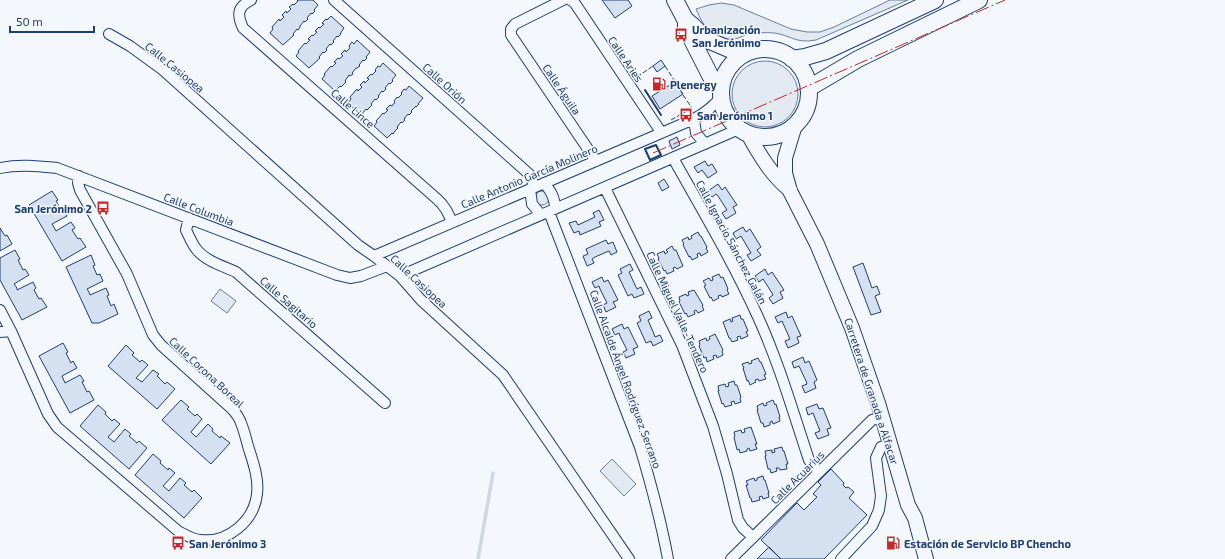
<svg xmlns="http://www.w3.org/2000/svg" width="1225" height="559" font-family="'Exo 2',sans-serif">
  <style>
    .green { fill: #e3e9f0; stroke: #687fa3 }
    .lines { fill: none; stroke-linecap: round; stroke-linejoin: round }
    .stream { stroke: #cfd7e4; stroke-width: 3.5 }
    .building { fill: #d5e0f0; stroke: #1d3f73 }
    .street-casing { stroke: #1d3f73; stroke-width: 12 }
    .secondary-casing { stroke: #1d3f73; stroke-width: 16 }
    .primary-casing { stroke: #1d3f73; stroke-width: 18 }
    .street { stroke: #f4f7fb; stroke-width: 10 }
    .secondary { stroke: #f4f7fb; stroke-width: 14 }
    .primary { stroke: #f4f7fb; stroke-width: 16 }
    .fence { stroke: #1d3f73; stroke-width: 1; stroke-dasharray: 5 2; stroke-linecap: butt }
    .wall { stroke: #1d3f73; stroke-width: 2 }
    .power { stroke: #c62828; stroke-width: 1; stroke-dasharray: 14 3 2 3; stroke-linecap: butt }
    .labels { text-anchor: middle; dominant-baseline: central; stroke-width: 3; stroke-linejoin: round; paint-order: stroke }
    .poi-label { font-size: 11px; font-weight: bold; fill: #1d3f73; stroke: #f4f7fb; text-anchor: start }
    .street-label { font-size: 11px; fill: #1d3f73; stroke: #f4f7fb }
  </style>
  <rect width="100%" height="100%" fill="#f4f7fb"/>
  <path class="green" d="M890 0H908L816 40C795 44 791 35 774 33 766 32 757 33 749 34 744 35 740 38 735 39 723 41 709 32 703 23 700 19 698 13 696 9L709 5 721 3 734 5 791 29 807 32H820L834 27Z
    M732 94a33 33 0 1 1 66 0a33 33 0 1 1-66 0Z
    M535 198a7 7 0 1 1 14 0a7 7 0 1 1-14 0Z
    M220 289 236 301 227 313 211 301Z
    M612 459 636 484 624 496 600 471Z"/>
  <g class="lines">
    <path class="stream" d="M478 559 493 473"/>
  </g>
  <path class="building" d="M297 0H313L318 5 314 10 315 11 312 14 311 13 307 18 308 19 305 22 304 21 300 26V27L298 30 297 29 293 34 294 35 283 45 270 33 273 29 272 27 279 19 280 21 284 17 282 15 286 11 287 13 291 9 289 7 293 4 294 5 298 1Z
    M602 0H628L632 6 615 18Z
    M331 16 344 28 340 34H341L338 37 337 36 333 41 334 42 331 45 330 44 326 49 327 50 324 53 323 52 319 57 320 58 309 68 296 56 299 52 298 51 305 43 306 44 310 40 308 39 312 35 313 36 317 32 315 31 319 27 320 28 324 24 322 23 326 19 327 20Z
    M357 40 370 52 366 57 367 58 364 61 363 60 359 65 360 66 357 68H356L352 73 353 74 350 76 349 75 345 81 346 82 341 87 340 86 335 91 322 79 325 75 324 74 331 66 332 67 336 63 334 62 338 58 339 59 343 56 341 54 345 50 346 52 350 48 349 46 352 42 354 44Z
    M661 60 665 66 657 72 653 66Z
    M383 63 396 75 392 80 393 81 390 84 389 83 385 88 386 89 383 92 382 91 378 96 379 97 376 100 375 99 371 104 372 105 367 110 366 109 361 115 348 103 351 99 350 97 357 89 358 91 362 87 360 85 364 81 365 83 369 79 367 78 371 74 372 75 376 71 375 70 378 66 380 67Z
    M675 82 683 94 660 109 652 96Z
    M409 86 423 98 418 104H419L416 107V106L411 111 412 112 409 115 408 114 404 119 405 120 402 123 401 122 397 127 398 128 395 131 393 134 392 133 387 138 374 126 377 122 376 121 383 113 384 114 388 110 386 109 390 105 392 106 395 102 394 101 397 97 398 98 402 94 401 93 404 89 406 90Z
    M677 137 680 145 672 149 669 141Z
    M705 161 708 166 712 164 717 172 708 178 702 170 698 173 694 167Z
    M664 179 669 187 662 191 658 183Z
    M718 184 722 190 725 187 737 205 733 207 736 213 726 219 722 213 727 210 718 196 716 194 712 197 708 191Z
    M52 191 58 200 56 201 61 210 63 209 67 216 52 224 56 231 71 222 75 228 72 230 78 239 80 238 86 247 62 261 29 205Z
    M599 210 604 220 599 222 601 226 580 235 579 231 574 233 569 223 576 221 578 225 595 217 593 213Z
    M743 227 746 232 750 229 761 247 757 250 761 255 751 261 747 255 751 253 741 236 736 239 733 233Z
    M0 228 5 236 7 235 12 244 0 251Z
    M698 232 700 236H701L707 247 706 248 708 252 701 256 700 253 697 254 698 257 692 260 690 256 689 257 683 245 684 244 682 240 688 237 689 240 692 238 691 236Z
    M606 240 608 244 613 242 617 252 611 255 609 251 595 257 592 259 594 263 587 266 583 256 588 254 586 249Z
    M672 246 674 250H676L683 266 677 269 675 267 673 268 674 271 667 274 665 270 664 271 658 259 659 258 657 254 664 251 665 254 668 252 666 250Z
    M15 250 20 259 18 260 23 270 25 269 29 275 14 284 17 288V290L33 282 36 288 34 290 39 299 41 298 47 307 22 320 0 280V258Z
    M91 255 95 265 93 266 97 275 100 274 103 281 87 289 90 294V295L106 288 109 295 107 296 111 306 114 304 118 314 99 323H92L66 267Z
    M863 263 872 288 877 286 880 294 875 296 881 312 871 315 853 267Z
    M630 264 633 270 629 272 636 287 637 289 641 287 644 294 634 298 632 294 628 296 618 275 622 273 620 269Z
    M765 269 768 275 772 272 784 290 780 292 783 298 773 304 769 298 773 295 772 293 763 279 759 282 755 276Z
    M719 274 721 278 723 277 728 289 727 290 729 294 722 297 721 295 718 296 719 298 713 301 711 297 710 298 704 286 706 285 703 281 709 278 711 281 713 280 712 277Z
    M602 277 604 282 608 280 618 300 613 302 616 307 606 312 603 305 607 303 600 289 599 286 595 288 592 282Z
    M694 290 703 305 702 306 704 310 698 313 696 310 694 311 695 314 688 317 686 313 685 314 679 302 680 301 679 297 686 294 687 296 689 295 688 292Z
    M649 311 652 318 648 320 654 334 655 337 660 335 663 341 653 346 651 341 646 343 637 323 641 321 639 316Z
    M786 312 788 318 792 316 801 336 797 337 799 343 788 348 785 341 790 339 782 321 778 323 775 317Z
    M740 315 741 319H743L748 331 746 332 748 336 741 339 740 336 737 337 738 340 732 342 730 338H729L723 322 730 319 731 322 733 321 732 318Z
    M622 324 624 329 628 327 638 347 633 349 635 354 626 358 623 352 627 350 620 336 619 333 615 335 612 329Z
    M715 334 723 350 722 351 723 355 717 358 716 355 713 356 714 359 707 362 706 357 704 358 699 346 700 345 699 341 706 338 707 341 710 339 709 337Z
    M63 343 68 352 66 353 71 363 73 361 77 368 62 376 65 383 80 375 84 381 82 382 87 392 89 391 94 400 70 413 39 356Z
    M126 345 134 353 132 355 140 362 142 360 148 365 136 378 142 382 153 370 159 374 157 376 165 384 167 382 175 389 157 409 108 366Z
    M803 357 805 363 809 361 817 380 814 382 816 388 805 393 802 386 807 384 806 381 799 366 794 368 792 362Z
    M758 358 760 362H761L766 374 764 375 766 379 759 381 758 379 755 380 756 382 750 385 748 380 747 381 743 368H744L742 364 748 362 749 364 752 363 751 361Z
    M734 381 735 385H737L741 397 740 398 741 402 735 404 734 401 731 402 732 405 725 407 723 403 722 404 718 391H719L718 386 725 384 726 387 729 386 728 383Z
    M181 400 189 407 187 409 195 416 197 414 202 419 191 432 196 437 208 424 213 429 212 431 220 438 221 436 230 443 211 464 162 420Z
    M773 400 775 405 776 404 780 417H779L780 421 773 424 772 421 770 422V425L764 427 763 423H761L757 410H758L757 406 763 403 764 406 767 405 766 403Z
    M817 404 819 409 823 408 831 428 827 429 829 435 818 439 815 433 820 431 813 413 808 415 806 408Z
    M98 405 106 412 105 414 112 421 114 419 120 424 108 437 114 442 125 429 131 434 129 436 137 443 139 441 147 448 129 469 80 426Z
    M751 427 757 444H755L757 449 750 451 749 448 747 449V451L740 453 739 449 737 450 734 437 735 436 734 432 741 430 742 433 745 432 744 429Z
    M782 447 783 451H784L788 464H786L787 469 780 470 779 468H776L777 471 771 473 770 469H768L765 456H766L765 451 772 450V453L775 452 774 449Z
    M153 454 161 461 160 463 168 470 169 468 175 473 163 486 169 491 180 478 186 483 184 485 192 492 194 490 202 498 184 518 135 475Z
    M831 469 844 483 843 485 846 488 848 487 854 492 849 498 867 515 824 559H781L761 540 797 503 804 510 817 497 813 494 821 485 818 482Z
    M763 476 764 480H765L769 493H768L769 497 763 499 762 496 759 497 760 500 752 502 751 498H750L746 485H748L746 481 754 478 755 481 757 480V478Z
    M769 547 781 559H757Z"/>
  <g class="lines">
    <g class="street-casing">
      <path id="street" d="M251 0C237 7 237 15 243 28L437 199C445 206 448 213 452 222
        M334 0 529 174 535 187
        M563 0 515 24 511 29V35L596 161
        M570 0 574 2 661 132
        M109 34 130 46 163 70 358 245 374 256 400 276 421 300 503 375 629 559
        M694 119 696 133 705 144
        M673 158C703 211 733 262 758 317 779 363 793 412 809 460L819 472
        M0 168C19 164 37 166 57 168L337 275 350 278 361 276 387 266
        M544 183C551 191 555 198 555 209
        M605 188 682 345 713 426 727 474 738 520 743 528 753 537
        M530 189 532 204 541 215
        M549 212 640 447C651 484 661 521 668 559
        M189 218 186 230C189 236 192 244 197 250 206 261 223 266 236 272L385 403
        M374 256 694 119C705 113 713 107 721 97
        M400 276 739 129
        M0 310 11 331 48 414 57 427 178 531C186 535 193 540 201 540 228 543 254 521 257 494 259 478 253 462 248 446 246 439 244 430 241 423 239 417 235 412 231 408L161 345 153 335 127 274 80 190 78 183 79 176
        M0 332 11 331
        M731 559 872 420 882 417
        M841 559 872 526 879 510 881 496 876 458 881 447 890 444"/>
    </g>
    <g class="secondary-casing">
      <path id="secondary" d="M795 125 785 158V173L790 191 817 244 852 328 878 403 908 505 915 518 926 559
        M748 134C759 154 772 176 790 190"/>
    </g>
    <g class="primary-casing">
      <path id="primary" d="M675 0 686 21V28L712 79 721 88
        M687 21 693 26 705 39 743 55
        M721 93a44 44 0 1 1 88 0a44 44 0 1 1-88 0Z
        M792 59 805 57 826 51 935 0
        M809 88 858 59 979 0"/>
    </g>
    <use href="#street" class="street"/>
    <use href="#secondary" class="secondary"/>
    <use href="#primary" class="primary"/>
    <path class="fence" d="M665 66 676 83
      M637 77 653 66
      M671 120 692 108 681 92"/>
    <path class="wall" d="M645 90 661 115
      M656 145 661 155 650 160 645 149Z"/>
    <path class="power" d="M653 153 1005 0"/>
  </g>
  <defs>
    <g id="bus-bare" transform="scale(1.08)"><path d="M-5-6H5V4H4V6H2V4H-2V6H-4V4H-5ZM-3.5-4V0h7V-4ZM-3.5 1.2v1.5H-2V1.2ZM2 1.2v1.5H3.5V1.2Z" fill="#c62828" stroke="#f4f7fb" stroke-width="2.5" paint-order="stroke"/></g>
    <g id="fuel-bare" transform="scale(1.08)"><path d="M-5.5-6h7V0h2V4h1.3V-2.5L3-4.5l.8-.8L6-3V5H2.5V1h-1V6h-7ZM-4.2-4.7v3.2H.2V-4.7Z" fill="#c62828" stroke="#f4f7fb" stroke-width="2.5" paint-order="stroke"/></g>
  </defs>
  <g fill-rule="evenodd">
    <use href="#bus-bare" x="681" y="35"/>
    <use href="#fuel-bare" x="659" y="84"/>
    <use href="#bus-bare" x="686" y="115"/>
    <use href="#bus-bare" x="103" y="208"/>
    <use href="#bus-bare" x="178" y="543"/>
    <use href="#fuel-bare" x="893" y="543"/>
  </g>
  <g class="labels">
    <g class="poi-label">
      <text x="692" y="29">Urbanización<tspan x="692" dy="13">San Jerónimo</tspan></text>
      <text x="670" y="84">Plenergy</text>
      <text x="697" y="115">San Jerónimo 1</text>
      <text x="92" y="208" text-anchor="end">San Jerónimo 2</text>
      <text x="189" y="543">San Jerónimo 3</text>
      <text x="904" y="543">Estación de Servicio BP Chencho</text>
    </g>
    <g class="street-label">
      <text transform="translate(626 59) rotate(56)">Calle Aries</text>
      <text transform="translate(175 67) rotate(39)">Calle Casiopea</text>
      <text transform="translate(445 83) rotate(42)">Calle Orión</text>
      <text transform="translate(562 89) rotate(56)">Calle Águila</text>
      <text transform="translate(353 108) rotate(41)">Calle Lince</text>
      <text transform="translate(529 176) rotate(-23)">Calle Antonio García Molinero</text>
      <text transform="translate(199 209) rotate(21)">Calle Columbia</text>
      <text transform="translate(732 242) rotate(62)">Calle Ignacio Sánchez Galán</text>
      <text transform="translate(419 281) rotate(43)">Calle Casiopea</text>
      <text transform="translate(289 302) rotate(41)">Calle Sagitario</text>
      <text transform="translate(678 312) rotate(65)">Calle Miguel Valle-Tendero</text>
      <text transform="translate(207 372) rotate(43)">Calle Corona Boreal</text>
      <text transform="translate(626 379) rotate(70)">Calle Alcalde Ángel Rodríguez Serrano</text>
      <text transform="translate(872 391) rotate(72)">Carretera de Granada a Alfacar</text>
      <text transform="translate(797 477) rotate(-45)">Calle Acuarius</text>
    </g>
  </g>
  <path d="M10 26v6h84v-6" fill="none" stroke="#1d3f73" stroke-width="2"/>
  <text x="16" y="26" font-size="12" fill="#1d3f73" stroke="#f4f7fb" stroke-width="3" paint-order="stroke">50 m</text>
</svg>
